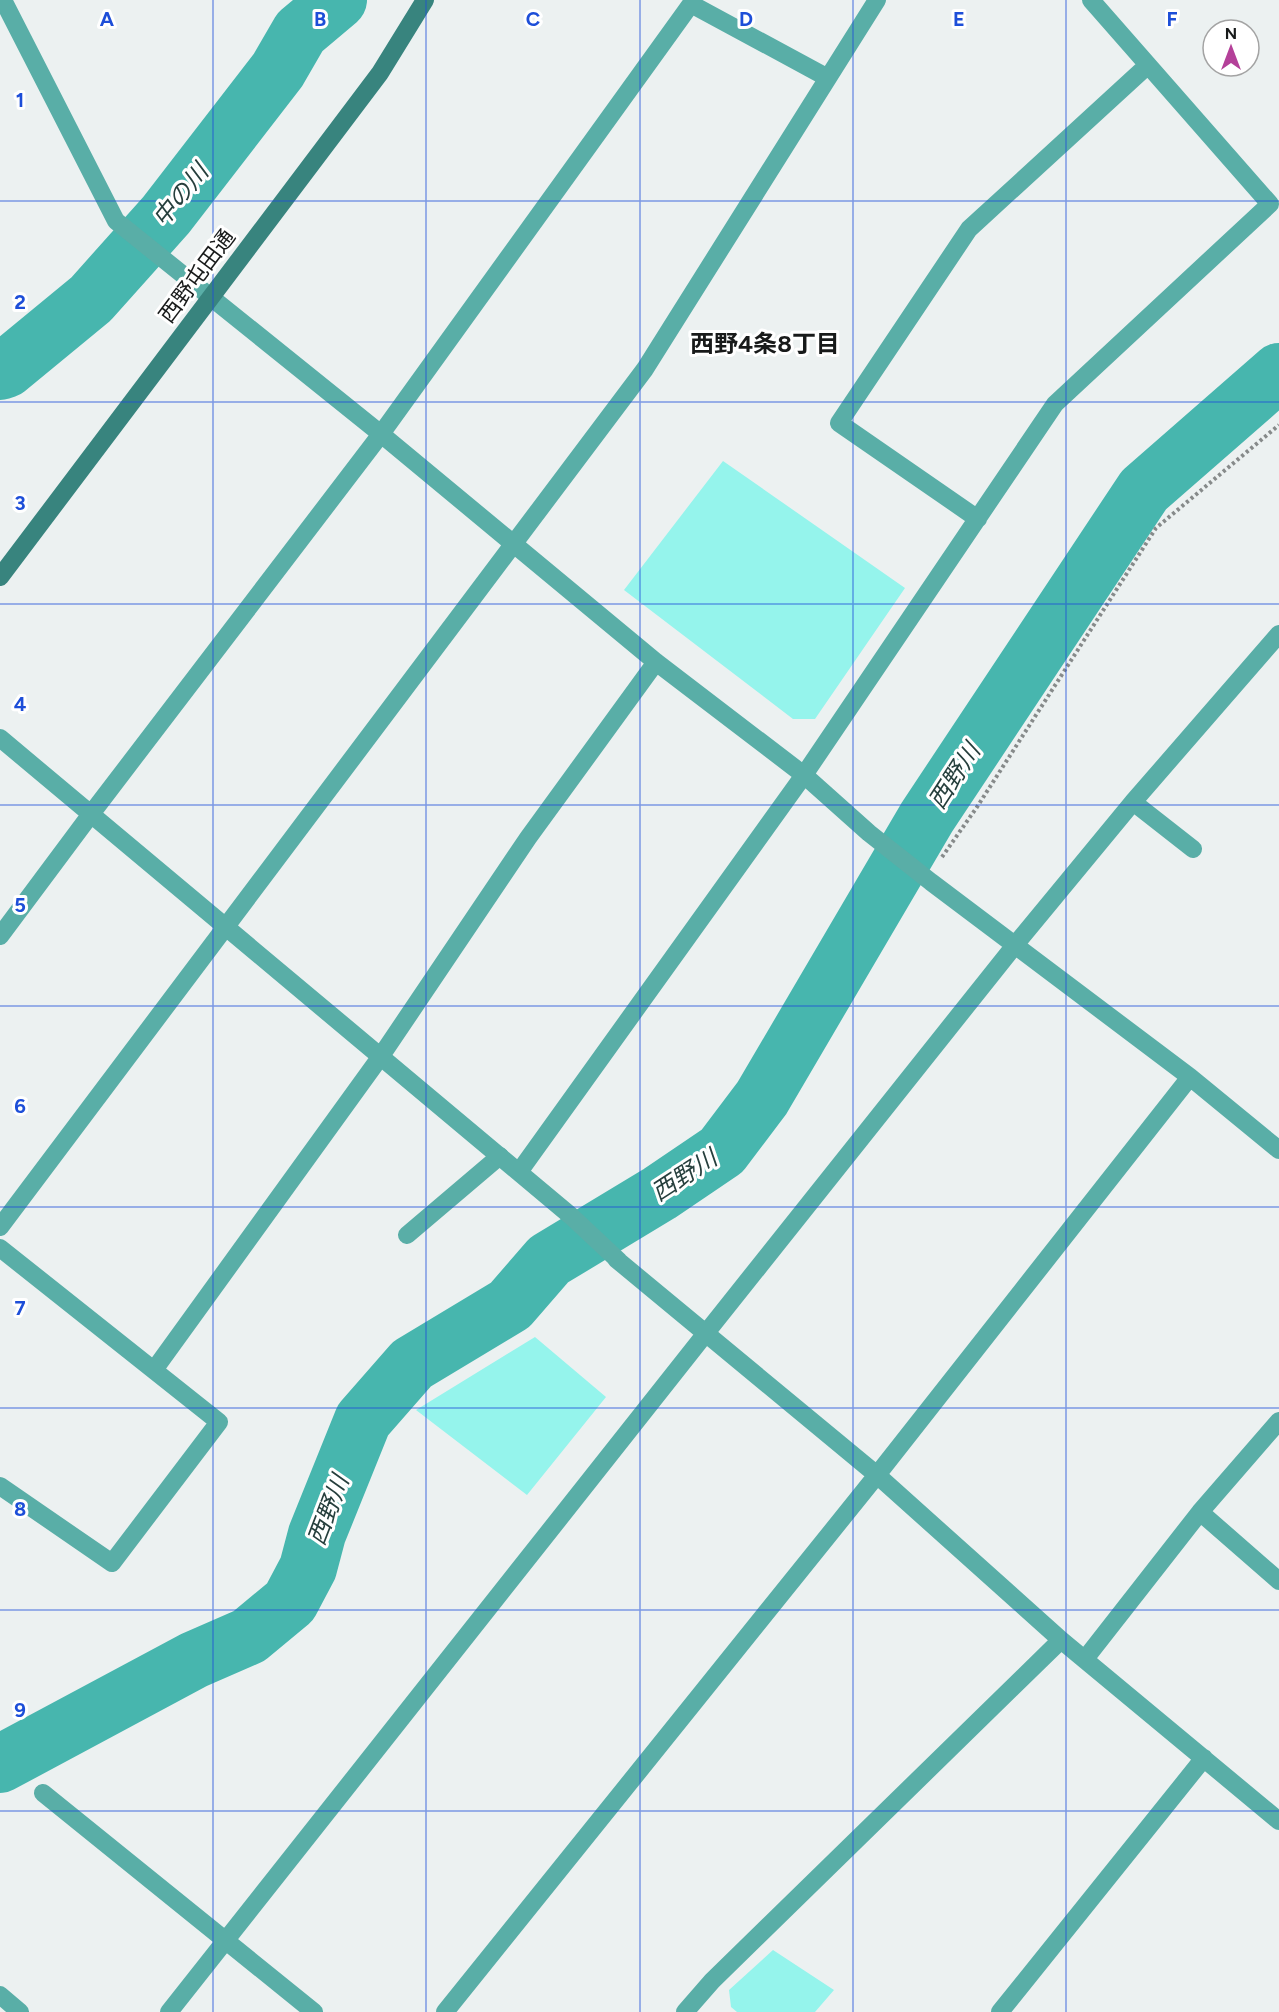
<svg xmlns="http://www.w3.org/2000/svg" width="1279" height="2012" font-family="Figtree,'Noto Sans JP',sans-serif">
  <style>
    .green { fill: #95f4ec }
    .lines { fill: none; stroke-linecap: round; stroke-linejoin: round }
    .river { stroke: #47b6ae; stroke-width: 58 }
    .path { stroke: #868a8a; stroke-width: 4; stroke-dasharray: 3 3; stroke-linecap: butt }
    .lane { stroke: #59aea7; stroke-width: 18 }
    .street { stroke: #59aea7; stroke-width: 18 }
    .secondary { stroke: #38847e; stroke-width: 18 }
    .grid { fill: none; stroke: #1d4ed8; stroke-width: 1.5; stroke-opacity: 0.55 }
    .labels { text-anchor: middle; dominant-baseline: central; stroke-width: 6; stroke-linejoin: round; paint-order: stroke }
    .street-label { font-size: 22px; fill: #181a1a; stroke: #fff }
    .water-label { font-size: 24px; font-style: italic; fill: #263f3d; stroke: #fff }
    .neighbourhood-label { font-size: 24px; font-weight: bold; fill: #181a1a; stroke: #fff }
    .grid-label { font-size: 20px; text-anchor: middle; font-weight: bold; fill: #1d4ed8; stroke: #fff; stroke-width: 6; stroke-linejoin: round; paint-order: stroke }
  </style>
  <rect width="100%" height="100%" fill="#ecf1f1"/>
  <path class="green" d="M723 461 905 588 815 719H793L624 590Z
    M535 1337 606 1397 527 1495 416 1410Z
    M773 1950 834 1990 815 2012H737L731 2007 729 1990Z"/>
  <g class="lines">
    <path class="river" d="M0 371 6 369 91 299 166 215 278 70 300 32 338 0
      M0 1764 194 1660 249 1636 290 1602 308 1568 317 1534 363 1420 412 1364 510 1305 549 1260 660 1193 722 1151 762 1098 927 817 1144 490 1279 372"/>
    <path class="path" d="M942 857 977 807 1156 528 1279 425"/>
    <path class="lane" d="M407 1235 500 1156"/>
    <path class="street" d="M3 0 116 221 381 434 656 662 804 775 869 833 931 882 1190 1077 1279 1150
      M978 519 839 423 969 229 1148 65
      M0 738 571 1216 619 1261
      M1133 802 1193 849
      M0 936 91 814 381 434 691 4 828 78
      M519 1172 804 775 1055 404 1270 204 1091 0
      M0 1227 645 369 877 0
      M0 1248 219 1422 112 1563 0 1486
      M616 1259 877 1475 1061 1640 1279 1821
      M154 1370 381 1056 528 838 656 662
      M1200 1512 1279 1581
      M1085 1659 1200 1512 1279 1421
      M43 1793 314 2012
      M0 1995 20 2012
      M169 2012 706 1333 1015 945 1133 802 1279 634
      M445 2012 877 1475 1190 1077
      M685 2012 712 1981 1061 1640
      M1000 2012 1204 1758"/>
    <path class="secondary" d="M0 577 380 73 425 0"/>
  </g>
  <path class="grid" d="M213 0V2012M426 0V2012M640 0V2012M853 0V2012M1066 0V2012M0 201H1279M0 402H1279M0 604H1279M0 805H1279M0 1006H1279M0 1207H1279M0 1408H1279M0 1610H1279M0 1811H1279"/>
  <g class="labels">
    <g class="street-label">
      <text transform="translate(197 276) rotate(-53)">西野屯田通</text>
    </g>
    <g class="water-label">
      <text transform="translate(180 195) rotate(-51)">中の川</text>
      <text transform="translate(954 776) rotate(-57)">西野川</text>
      <text transform="translate(684 1175) rotate(-33)">西野川</text>
      <text transform="translate(328 1510) rotate(-69)">西野川</text>
    </g>
    <g class="neighbourhood-label">
      <text x="765" y="343">西野4条8丁目</text>
    </g>
  </g>
  <g class="grid-label">
    <text x="107" y="26">A</text>
    <text x="320" y="26">B</text>
    <text x="533" y="26">C</text>
    <text x="746" y="26">D</text>
    <text x="959" y="26">E</text>
    <text x="1172" y="26">F</text>
    <text x="20" y="107">1</text>
    <text x="20" y="309">2</text>
    <text x="20" y="510">3</text>
    <text x="20" y="711">4</text>
    <text x="20" y="912">5</text>
    <text x="20" y="1113">6</text>
    <text x="20" y="1315">7</text>
    <text x="20" y="1516">8</text>
    <text x="20" y="1717">9</text>
  </g>
  <g transform="translate(1231 48)"><circle r="28" fill="#ffffff" stroke="#a3a3a3" stroke-width="1.5"/>
  <path d="M0-4.5L10 22L0 15L-10 22Z" fill="#b44099"/>
  <text y="-9" font-size="16" font-weight="bold" text-anchor="middle" fill="#181a1a">N</text>
  </g>
</svg>
